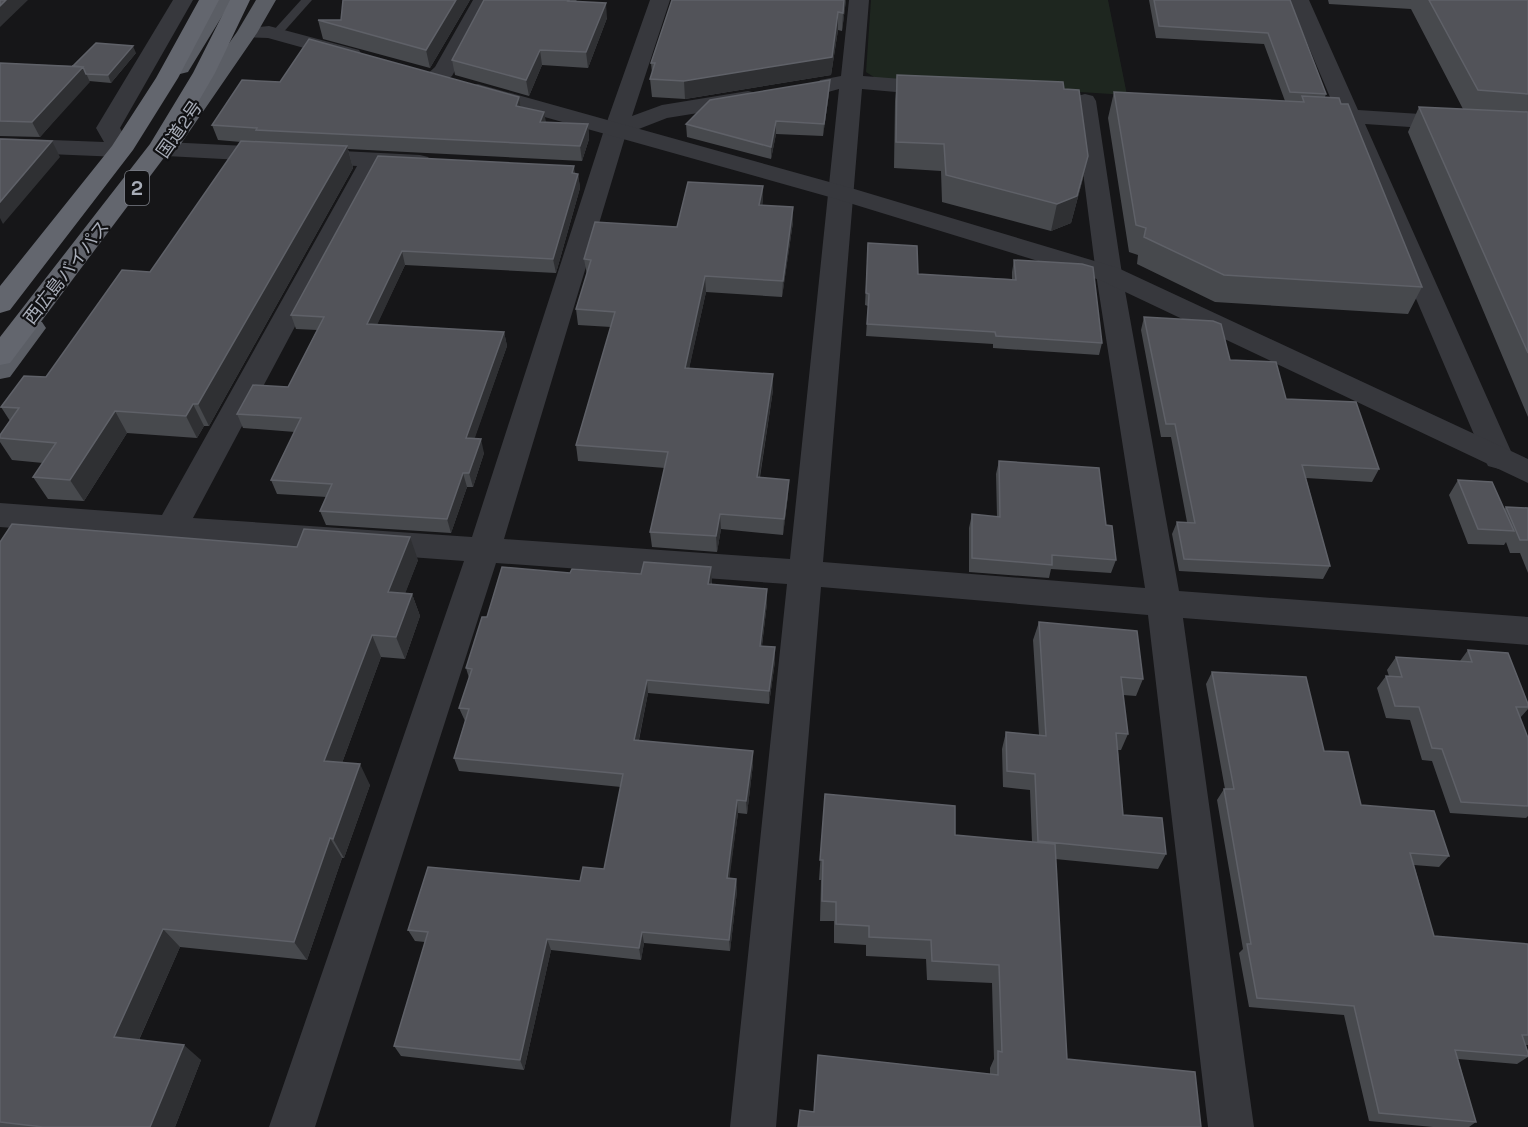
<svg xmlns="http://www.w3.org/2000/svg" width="1528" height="1127" font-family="'Space Grotesk','Noto Sans JP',sans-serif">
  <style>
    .green { fill: #1e261f }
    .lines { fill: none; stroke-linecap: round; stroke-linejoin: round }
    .service { fill: #37383d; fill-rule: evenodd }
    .minor { fill: #37383d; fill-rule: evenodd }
    .tertiary { fill: #37383d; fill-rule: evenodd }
    .trunk { fill: #5b5e65; fill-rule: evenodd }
    .motorway { fill: #63666e; fill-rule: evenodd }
    .wall { fill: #47494d }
    .shaded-wall { fill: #2f3033 }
    .building { fill: #525359; stroke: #5f6168; stroke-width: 1.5 }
    .labels { text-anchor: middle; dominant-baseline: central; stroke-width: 4.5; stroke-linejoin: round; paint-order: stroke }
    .far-street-label { font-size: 18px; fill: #a8adb8; stroke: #111113 }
    .shield { fill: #111113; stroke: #7b7e86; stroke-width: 1.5 }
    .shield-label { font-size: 20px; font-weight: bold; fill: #a8adb8 }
  </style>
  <rect width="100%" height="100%" fill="#161618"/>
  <path class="green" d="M871 0H1108L1127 95 877 79 866 72Z"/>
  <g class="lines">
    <path class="service" d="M301 0H312L280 36H272V32Z"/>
    <path class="minor" d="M173 0H193L120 128 132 150 128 155 120 157 0 152V138L104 142 96 128Z
      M473 0H493L452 76C443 82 437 85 426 83L423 78 435 67Z
      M650 0H670L632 116 662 105 748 91 756 93 759 98 756 103 748 105 667 118 626 134 504 539 790 559 839 89 828 92 820 90 817 85 820 80 841 76 849 0H869L863 76 941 82 949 84 952 89 949 94 941 96 862 89 823 562 1145 588 1096 274 1074 101 1077 96 1085 94 1093 96 1096 101 1122 274 1179 591 1528 617V645L1183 618 1254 1127H1208L1148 615 821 587 776 1127H730L787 584 496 563 315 1127H269L464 561 0 527V503L162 515 357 166 166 156 158 154 154 149 158 144 166 142 420 155 428 157 432 162 428 167 420 169 380 167 193 518 472 537 604 130Z
      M1289 0H1309L1358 110 1528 121V135L1365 124 1514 458 1510 466 1499 469 1488 466 1484 458 1341 123 1302 119 1299 114 1302 109 1310 107 1335 109Z"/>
    <path class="tertiary" d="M269 26 359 50 362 55 359 60 351 61 268 38 240 37 237 33 240 29Z
      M478 84 851 188 1118 268 1528 459V483L1100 280 833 198 470 96 467 91 470 86Z"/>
    <path class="trunk" d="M212 0H232L188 72 180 74 172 72 169 67Z
      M256 0H276L257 33 178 148 170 150 162 148 158 143 237 32Z
      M32 319 42 322 46 328 10 377 0 379V350L22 322Z"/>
    <path class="motorway" d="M199 0H219L178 78 133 150 10 310 0 313V286L112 146 156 78Z
      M230 0H250L215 73 172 147 10 363 0 365V337L150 144 193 73Z"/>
  </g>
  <path class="wall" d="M470 0 430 68 323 39 318 20H341Z
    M484 0H577L576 1 607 18 588 68 542 65 529 96 455 75 452 60Z
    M672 0H846L842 31 838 30 831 75 685 99 652 97 650 79 652 73 651 63Z
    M1149 0H1290L1326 94 1325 97 1422 287 1408 314 1215 302 1137 264 1138 255 1129 252 1108 118 1114 92 1285 101 1264 44 1156 38Z
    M1328 0H1528V417L1408 132 1419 107 1463 109 1411 9 1329 4Z
    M136 53 111 83 89 81 40 137 0 136V63L73 66Z
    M897 75 1064 89 1088 156 1082 182 1071 223 1051 231 942 202 941 171 894 168 895 101Z
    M830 80 829 93 823 136 776 134 771 159 687 137 686 124Z
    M519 97 521 107 546 122 588 124 589 139 582 161 348 149 353 168 209 426H204L197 438 127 433 84 501 48 499 33 477 43 463 12 460 0 442V435L10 421 1 407 46 377 150 272 241 142 218 140 212 125Z
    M378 156 578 174 580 188 556 273 405 265 377 324 504 332 507 346 474 439 484 453 473 487H467L451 533 326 525 320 511 327 497 277 494 271 480 295 432 243 428 237 414 288 387 317 330 296 329 291 315Z
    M763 186 762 205 793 222 782 297 706 292 689 368 773 374V390L760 477 788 495 783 535 721 529 717 552 652 547 650 532 665 468 578 461 576 445 611 327 578 325 576 309 587 275 584 259 677 227Z
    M868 243 918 274 1012 279V272L1014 260 1102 343 1099 355 993 348V344L866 336 868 306 865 305Z
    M1144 317 1230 360 1286 399 1379 469 1372 482 1306 478 1330 566 1323 579 1179 571 1172 534 1177 522H1187L1171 437H1161L1141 330Z
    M999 461 1106 525 1116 560 1111 573 1051 569 1049 578 969 572V528L972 514 997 517 996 474Z
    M1458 480 1504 509 1506 507 1528 508V573L1520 553H1510L1506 542 1504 545 1468 544 1449 495Z
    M0 542 418 560 405 593 412 594 420 616 405 659 381 657 342 763 370 785 344 858H342L307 960 180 947 139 1040 201 1060 175 1127H0Z
    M711 567 712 584 767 603 762 646 775 661 769 704 648 693 639 740 753 764 747 814 738 813 729 878 736 879 737 891 730 951 644 943 641 960 551 950 524 1070 401 1056 394 1046 425 942 415 941 408 930 580 881 604 869 621 787 459 771 454 758 465 721 459 708 469 678 466 668 487 617 570 573 641 574Z
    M1039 622 1143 679 1136 696 1123 695 1128 734 1121 750H1118L1123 815 1166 854 1158 869 1055 859 1067 1059 1201 1127 814 1112 818 1055 990 1074V1068L994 1059 992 983 927 980 926 959 866 956V945L834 943V921H820L821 880H819L825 794 955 835 1032 842 1030 790 1003 787 1002 749 1006 732 1039 735 1033 640Z
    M1468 650 1528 704V709L1520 718 1528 738V816L1526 818 1450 813 1432 761 1422 760 1410 720 1386 718 1377 688 1386 676H1389L1387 670 1396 657 1460 661Z
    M1212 672 1324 751 1361 805 1449 856 1439 867 1414 865 1434 936 1528 944V1045H1526L1528 1053V1057L1517 1064 1458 1059 1476 1122 1469 1127H1433L1369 1121 1344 1015 1249 1007 1239 953 1243 949 1217 800 1224 789H1225L1206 684Z"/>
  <path class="shaded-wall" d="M6 0H28L0 27V6Z
    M456 0H470L430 68 426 50Z
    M844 0H846L842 31 843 13Z
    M606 3 607 18 588 68 586 52Z
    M838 12V30L831 75 685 99 684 81Z
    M133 46 136 53 111 83 108 75Z
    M540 50 542 65 529 96 526 80Z
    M83 67 90 82 40 137 32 122Z
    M830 80 829 93 823 136 824 124Z
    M519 97 522 112 516 106Z
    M544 112 547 127 540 122Z
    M776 121V134L771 159V147Z
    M588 124 589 139 582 161 580 146Z
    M52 141 60 157 3 224 0 218V202Z
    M347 146 353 168 209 426 198 404Z
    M1088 156 1082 182 1071 223 1051 231 1057 204Z
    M574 166 576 180 578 174 580 188 556 273 553 259 572 173Z
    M763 186V202L759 220V205Z
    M793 207V222L782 297 783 281Z
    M402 251 405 265 371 338 367 324Z
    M705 276 706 292 686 383 685 368Z
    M504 332 507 346 470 452 466 438Z
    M773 374V390L757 493V477Z
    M193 404 204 426 197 438 186 416Z
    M115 411 127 433 84 501 70 480Z
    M481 439 484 453 473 487 469 473Z
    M463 473 467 487 451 533 447 519Z
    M789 480 788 495 783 535 784 519Z
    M720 514 721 529 717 552 716 536Z
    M410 537 418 560 397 615 388 592Z
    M711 567 712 581 709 598 708 584Z
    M767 589V603L760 660V646Z
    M412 594 420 616 405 659 396 637Z
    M372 635 381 657 335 782 324 761Z
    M775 647V661L769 704V691Z
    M647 680 648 693 636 753 634 740Z
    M753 751V764L747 814 746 801Z
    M360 764 370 785 344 858 333 839Z
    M737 800 738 813 728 890 727 878Z
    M330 838 342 858 307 960 294 942Z
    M736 879 737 891 730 951 729 940Z
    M163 929 180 947 133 1053 114 1037Z
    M642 932 644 943 641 960 639 948Z
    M547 939 551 950 524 1070 520 1060Z
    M184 1045 201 1060 175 1127H150Z"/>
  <path class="building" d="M0 0H6L0 6Z
    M343 0H456L426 50 318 20H341Z
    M484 0H569L568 1 606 3 586 52 540 50 526 80 452 60Z
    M672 0H844L843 13 838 12 832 57 684 81 650 79 655 63H651Z
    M1154 0H1290L1326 94 1290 92 1268 33 1159 26Z
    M1429 0H1528V94L1478 90Z
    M309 39 519 97 516 106 544 112 540 122 588 124 580 146 256 130 257 128 212 125 242 80 280 82Z
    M96 43 133 46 108 75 86 74 83 67 73 66Z
    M0 63 83 67 32 122 0 121Z
    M897 75 1063 82 1064 89 1079 90 1088 156 1077 196 1057 204 946 175 944 144 896 142Z
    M830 80 824 124 776 121 771 147 686 124 710 100Z
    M1114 92 1304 102 1302 96 1339 98 1341 104H1348L1422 287 1224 275 1144 237 1146 228 1136 225Z
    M1419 107 1528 112V353Z
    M0 139 52 141 0 202Z
    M241 141 347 146 198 404H193L186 416 115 411 70 480 33 477 56 443 0 438V435L19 408 1 407 24 376 46 377 122 270 150 272Z
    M378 156 574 166 572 173 578 174 553 259 402 251 367 324 504 332 466 438 481 439 469 473H463L447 519 320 511 332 484 271 480 301 418 237 414 253 385 288 387 324 317 291 315Z
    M688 182 763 186 759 205 793 207 783 281 705 276 685 368 773 374 757 477 789 480 784 519 720 514 716 536 650 532 668 452 576 445 615 312 576 309 591 260 584 259 595 222 677 227Z
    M868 243 917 246 918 274 1016 280 1014 260 1082 264 1093 267 1102 343 996 336 995 332 867 324 869 294 866 293Z
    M1144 317 1213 321 1221 324 1230 360 1276 362 1286 399 1356 402 1379 469 1302 465 1330 566 1184 559 1177 522 1195 523 1175 424H1166Z
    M999 461 1099 468 1106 525 1112 526 1116 560 1052 555V565L972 558V514L1000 517Z
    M1458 480 1492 482 1514 531 1478 529Z
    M1506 507 1528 508V540H1520Z
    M12 524 297 547 304 529 410 537 388 592 412 594 396 637 372 635 324 761 360 764 333 839 330 838 294 942 163 929 114 1037 184 1045 150 1127H43L0 1122V542Z
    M644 562 711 567 708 584 767 589 760 646 775 647 769 691 647 680 634 740 753 751 746 801 737 800 727 878 736 879 729 940 642 932 639 948 547 939 520 1060 394 1046 428 932 408 930 428 867 580 881 583 867 604 869 623 774 454 758 469 709 459 708 472 669 466 668 482 617H487L502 567 570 573 572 569 641 574Z
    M1039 622 1137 631 1143 679 1121 677 1128 734 1116 733 1123 815 1162 818 1166 854 1038 841 1035 774 1007 771 1006 732 1046 736Z
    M1468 650 1508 653 1528 704V707H1516L1528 738V806L1461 802 1442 749 1432 748 1419 707 1395 706 1386 676 1402 677 1396 657 1472 662Z
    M1212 672 1306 677 1324 751 1348 752 1361 805 1434 811 1449 856 1410 853 1434 936 1528 944V1035H1522L1528 1053V1056L1455 1050 1476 1122 1379 1113 1354 1006 1257 998 1247 944H1251L1224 789H1234Z
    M825 794 955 806V835L1055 844 1067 1059 1195 1072 1201 1127H798L800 1110 814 1112 818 1055 998 1075V1051L1002 1052 999 965 932 961 931 940 869 937V926L836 924V902L822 901 823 860H820Z"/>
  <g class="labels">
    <g class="far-street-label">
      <text transform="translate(179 129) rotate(-55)">国道2号</text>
      <text transform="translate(66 272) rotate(-52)">西広島バイパス</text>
    </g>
    <rect class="shield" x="125" y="171" width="24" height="34" rx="4.5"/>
    <g class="shield-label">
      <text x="137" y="188">2</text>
    </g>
  </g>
</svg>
